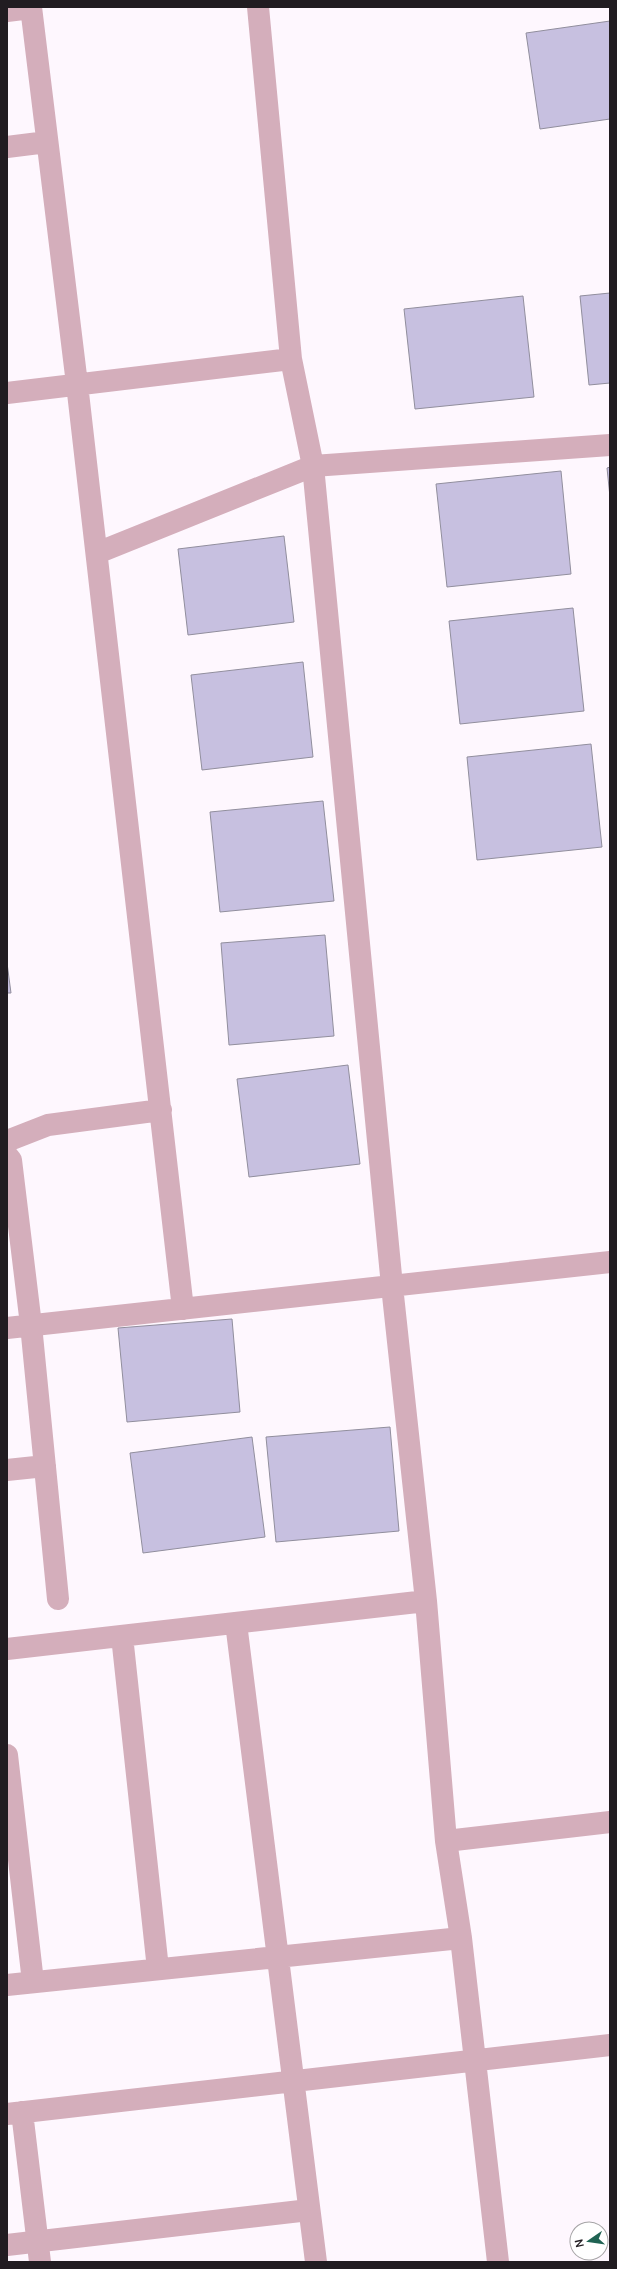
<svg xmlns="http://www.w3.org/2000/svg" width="617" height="2269" font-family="Manrope,sans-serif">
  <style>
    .building { fill: #c7c0e0; stroke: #918e9d }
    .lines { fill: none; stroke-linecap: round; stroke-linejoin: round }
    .minor { stroke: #d4aebb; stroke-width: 22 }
  </style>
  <rect width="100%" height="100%" fill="#fef7fe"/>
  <path class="building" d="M610 21V119L540 129 526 33Z
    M610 293V383L589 385 580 296Z
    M523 296 534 397 415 409 404 309Z
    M610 467V497L607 468Z
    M561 471 571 574 447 587 436 484Z
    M284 536 294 622 188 635 178 549Z
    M573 608 584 711 460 724 449 621Z
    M303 662 313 757 202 770 191 675Z
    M591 744 602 847 477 860 467 757Z
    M323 801 334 901 220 912 210 812Z
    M325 935 334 1036 229 1045 221 943Z
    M7 963 11 993H7Z
    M348 1065 360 1164 249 1177 237 1079Z
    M232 1319 240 1412 127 1422 118 1328Z
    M390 1427 399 1531 276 1542 266 1437Z
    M252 1437 265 1537 143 1553 130 1453Z"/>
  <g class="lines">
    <path class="minor" d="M31 7 77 384 183 1309
      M258 7 291 359 313 466 392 1286 426 1601 446 1841 461 1938 498 2262
      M7 11 31 8
      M7 147 47 142
      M7 393 291 359
      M97 553 313 466 610 445
      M7 1141 48 1125 161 1110
      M7 1155 11 1160 31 1325 58 1599
      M7 1328 610 1262
      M7 1470 45 1466
      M236 1623 316 2262
      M122 1636 158 1969
      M7 1649 426 1601
      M7 1755 33 1982
      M446 1841 610 1822
      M7 1985 461 1938
      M22 2112 40 2262
      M7 2114 610 2045
      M7 2245 309 2210"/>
  </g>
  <rect width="617" height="2269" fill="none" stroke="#211c21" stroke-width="16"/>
  <g transform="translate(589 2241) rotate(257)"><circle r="19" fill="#ffffff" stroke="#a6a4a6"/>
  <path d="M0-3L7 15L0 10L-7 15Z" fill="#206353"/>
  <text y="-6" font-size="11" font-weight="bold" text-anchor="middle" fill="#211c21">N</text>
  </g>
</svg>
